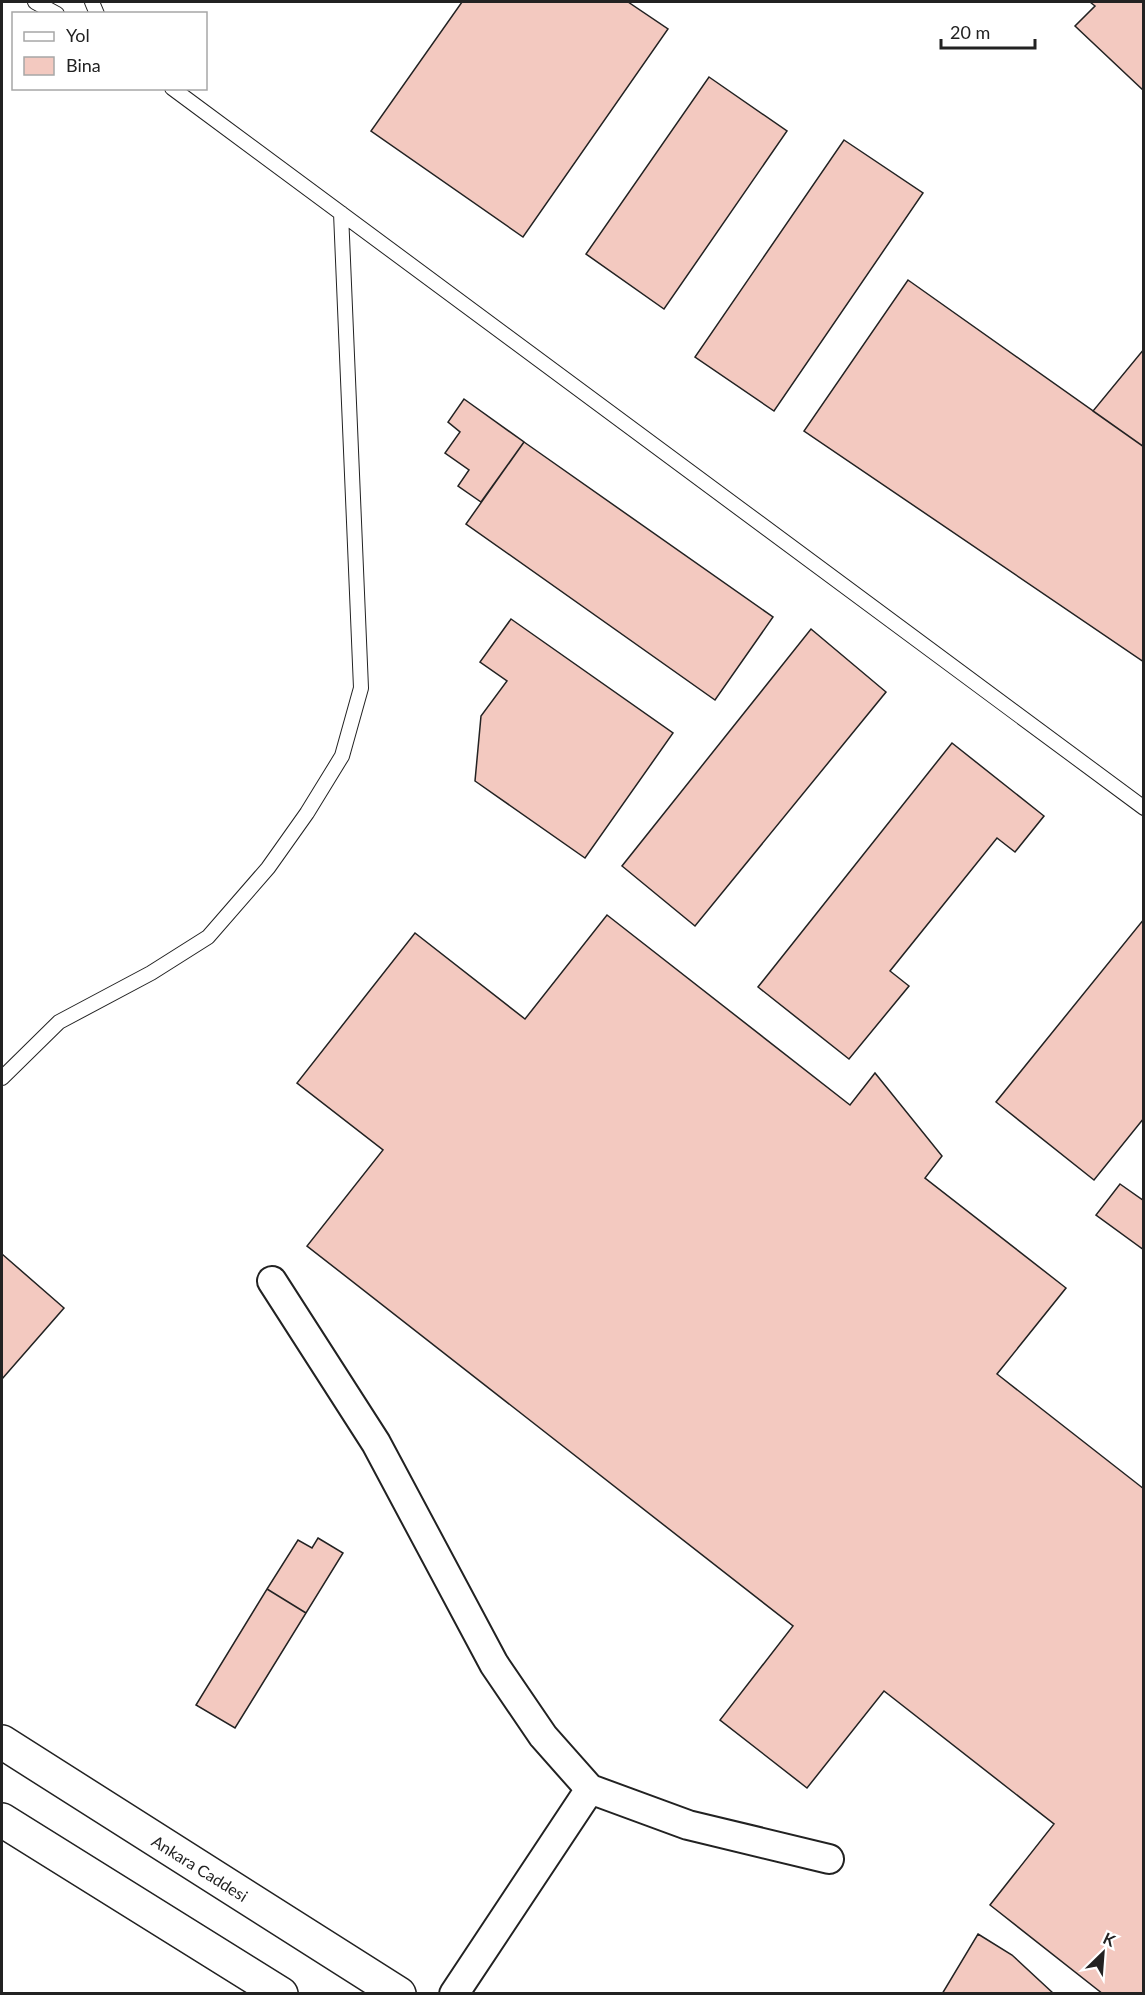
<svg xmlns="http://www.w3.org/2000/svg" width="1145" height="1995" font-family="Lato,sans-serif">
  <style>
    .building { fill: #f3c9c0; stroke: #222; stroke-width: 1.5 }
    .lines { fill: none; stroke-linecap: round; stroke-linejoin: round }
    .service-casing { stroke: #222; stroke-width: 16 }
    .minor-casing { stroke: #222; stroke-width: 32 }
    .trunk-casing { stroke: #222; stroke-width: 36 }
    .service { stroke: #fff; stroke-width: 14 }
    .minor { stroke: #fff; stroke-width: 28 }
    .trunk { stroke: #fff; stroke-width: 33 }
    .labels { text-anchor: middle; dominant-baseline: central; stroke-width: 4.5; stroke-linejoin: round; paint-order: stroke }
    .street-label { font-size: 16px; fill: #222; stroke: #fff }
  </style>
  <rect width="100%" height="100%" fill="#fff"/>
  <path class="building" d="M462 2H628L668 29 523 237 371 131Z
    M1090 2H1144V91L1075 26 1095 6Z
    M709 77 787 131 664 309 586 254Z
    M844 140 923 193 774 411 695 357Z
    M908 280 1144 447V662L804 431Z
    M1144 349V447L1093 411Z
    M464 399 524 442 481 502 458 486 469 470 445 453 460 432 448 422Z
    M524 442 773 617 715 700 466 524Z
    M511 619 673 733 585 858 475 781 481 716 507 681 480 662Z
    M811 629 886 692 695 926 622 866Z
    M952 743 1044 816 1015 852 997 838 890 971 909 986 849 1059 758 987Z
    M607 915 850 1105 875 1073 942 1156 925 1178 1066 1288 997 1374 1144 1489V1994H1103L990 1905 1054 1824 884 1691 807 1788 720 1720 793 1626 307 1246 383 1150 297 1083 415 933 525 1019Z
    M1144 919V1118L1094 1180 996 1102Z
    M1120 1184 1144 1201V1250L1096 1215Z
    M2 1254 64 1308 2 1379Z
    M318 1538 343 1553 306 1613 267 1589 298 1540 312 1548Z
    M267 1589 306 1613 235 1728 196 1705Z
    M978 1934 1012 1955 1054 1994H942Z"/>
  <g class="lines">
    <g class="service-casing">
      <path id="service" d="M35 2 57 14
        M92 2 97 14
        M172 88 1144 808
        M2 1078 59 1022 151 973 208 937 268 868 307 813 342 756 361 688 341 213"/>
    </g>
    <g class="minor-casing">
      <path id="minor" d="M272 1281 376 1443 494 1664 543 1736 590 1789 688 1825 829 1859
        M454 1994 590 1789"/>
    </g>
    <g class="trunk-casing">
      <path id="trunk" d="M2 1742 399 1994
        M2 1820 281 1994"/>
    </g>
    <use href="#service" class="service"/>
    <use href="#minor" class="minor"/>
    <use href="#trunk" class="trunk"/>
  </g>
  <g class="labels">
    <g class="street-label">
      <text transform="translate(200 1868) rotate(32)">Ankara Caddesi</text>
    </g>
  </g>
  <rect width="1145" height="1995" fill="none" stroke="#222222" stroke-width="6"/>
  <rect x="12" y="12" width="195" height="78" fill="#ffffff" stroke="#a7a7a7" stroke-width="1.5"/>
  <rect x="24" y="32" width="30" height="9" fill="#ffffff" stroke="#a7a7a7" stroke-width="1.5"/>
  <text x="66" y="42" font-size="18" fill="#222222">Yol</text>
  <rect x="24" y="57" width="30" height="18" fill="#f3c9c0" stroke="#a7a7a7" stroke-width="1.5"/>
  <text x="66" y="72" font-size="18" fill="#222222">Bina</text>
  <g transform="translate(1103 1953) rotate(25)" stroke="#ffffff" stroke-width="4.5" paint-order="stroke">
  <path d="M0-4.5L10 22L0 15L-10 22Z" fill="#222222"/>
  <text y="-9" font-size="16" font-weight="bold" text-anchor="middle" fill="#222222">K</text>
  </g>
  <path d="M941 39v9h94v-9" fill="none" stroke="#222222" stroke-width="3"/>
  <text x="950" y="39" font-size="18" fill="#222222" stroke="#ffffff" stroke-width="4.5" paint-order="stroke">20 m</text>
</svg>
